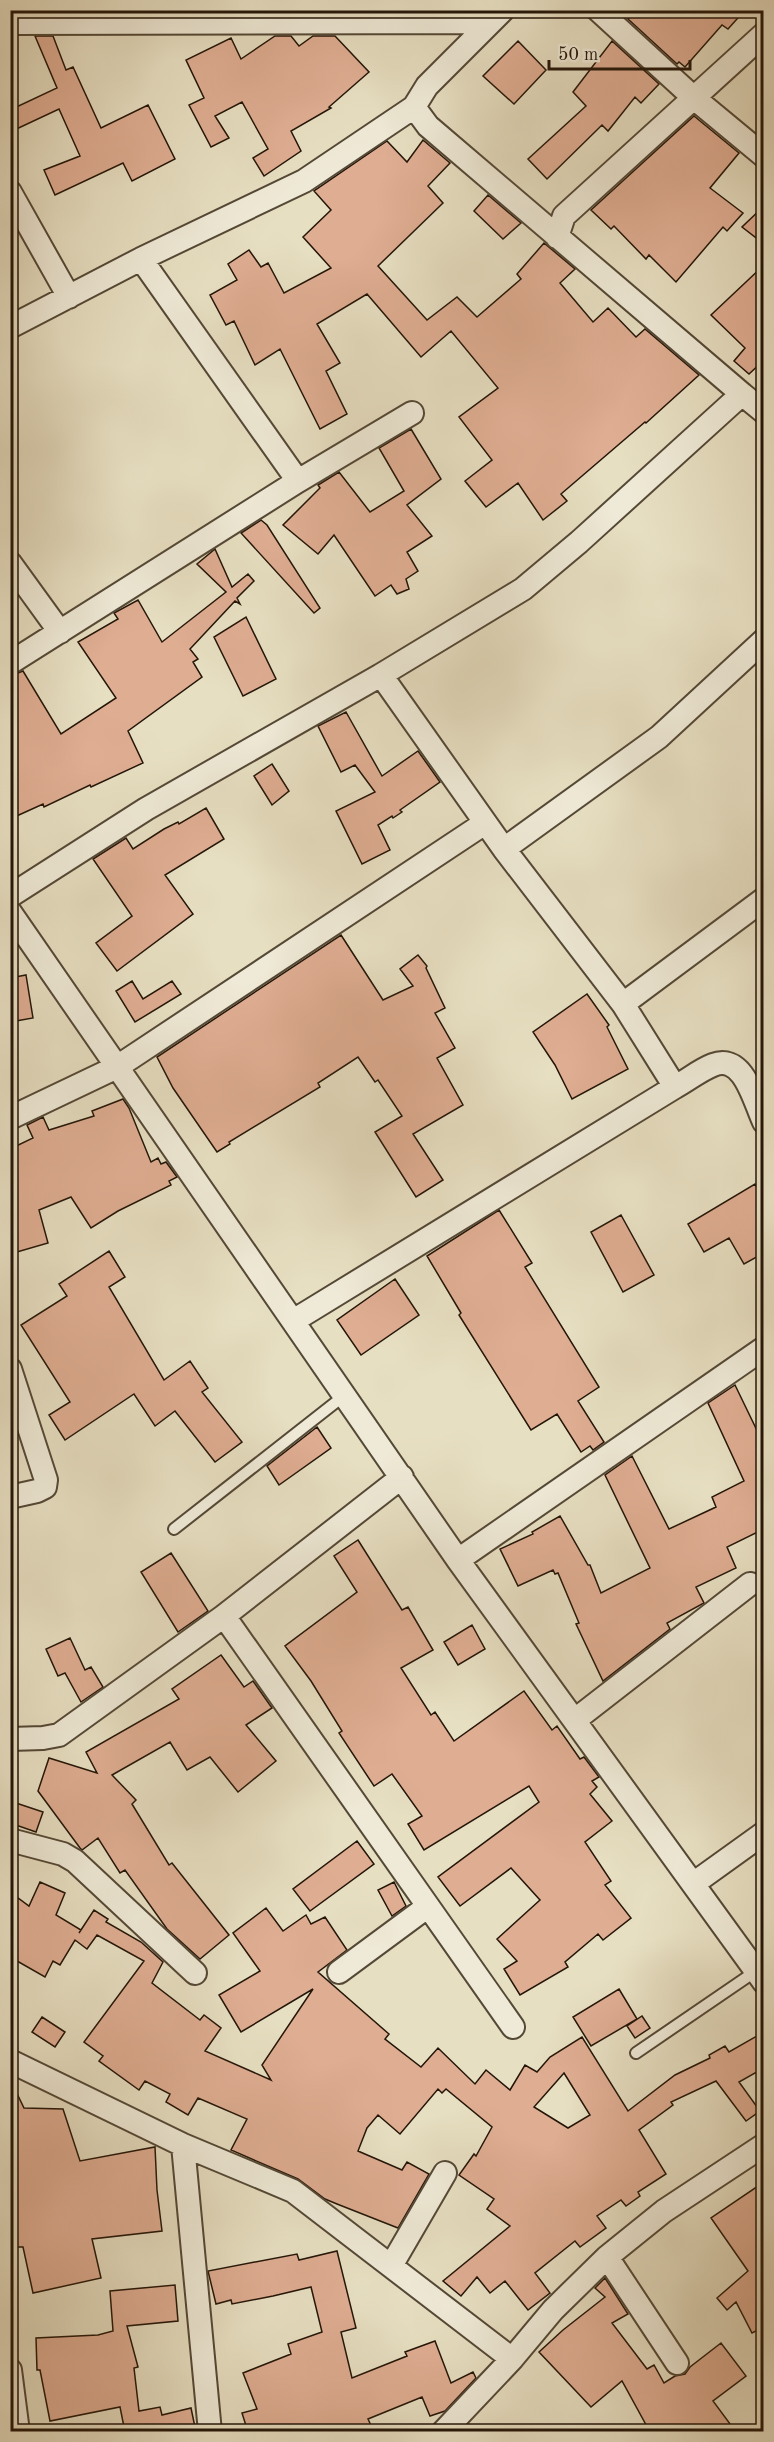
<svg xmlns="http://www.w3.org/2000/svg" width="774" height="2442" font-family="'Old Standard TT',serif">
  <style>
    .building { fill: #dfad92; stroke: #231508; stroke-width: 1.5; fill-rule: evenodd }
    .lines { fill: none; stroke-linecap: round; stroke-linejoin: round }
    .service-casing { stroke: #544836; stroke-width: 14 }
    .minor-casing { stroke: #544836; stroke-width: 26 }
    .service { stroke: #efead7; stroke-width: 10 }
    .minor { stroke: #efead7; stroke-width: 22 }
  </style>
  <rect width="100%" height="100%" fill="#e7dfc2"/>
  <filter id="stains"><feTurbulence type="fractalNoise" baseFrequency=".00333" numOctaves="4"/><feColorMatrix values="0 0 0 0 .2 0 0 0 0 .09 0 0 0 0 .02 0 0 0 .5 -.17"/></filter>
  <radialGradient id="worn" r=".72"><stop offset=".6" stop-color="#630" stop-opacity="0"/><stop offset="1" stop-color="#630" stop-opacity=".3"/></radialGradient>
  <path class="building" d="M634 10H745L728 29 722 25 685 67 679 62 677 64 628 19Z
    M35 36H53L66 70 73 67 101 128 148 105 175 159 132 181 123 163 55 195 44 170 80 156 59 109 10 132V110L57 88Z
    M275 36H291L299 46 313 36H335L369 72 329 107 331 108 291 131 301 151 264 176 253 158 268 149 242 102 215 116 229 138 211 147 189 105 204 98 186 60 231 38 241 59Z
    M518 41 546 70 514 104 483 76Z
    M612 41 659 84 641 103 635 97 608 131 602 125 547 179 528 159 586 106 573 92Z
    M694 116 739 153 710 188 743 213 727 231 723 227 676 282 649 255 646 259 614 226 611 229 591 210Z
    M423 140 450 163 428 186 443 203 378 266 427 320 457 297 477 317 521 279 517 274 544 243 575 269 560 283 593 322 608 308 636 337 645 329 699 375 646 423 645 422 561 494 567 501 543 520 518 483 486 507 465 481 492 460 459 417 498 388 451 331 421 357 367 294 317 324 340 363 326 371 347 414 320 429 280 349 255 365 234 321 226 325 210 295 237 280 228 264 249 250 261 267 268 263 284 293 331 268 303 237 331 210 314 191 387 141 407 162Z
    M488 195 521 223 503 239 474 211Z
    M764 206V244L742 227Z
    M764 265V360L749 374 734 361 745 348 711 315Z
    M411 429 441 479 407 505 432 536 407 552 418 571 406 579 409 589 397 594 391 585 375 596 334 535 318 554 283 525 320 488 318 485 339 472 370 512 404 491 379 448Z
    M261 520 267 525 320 608 314 613 241 533Z
    M215 549 232 587 248 574 254 581 237 598 240 604 235 601 190 649 198 659 193 662 202 677 128 731 143 763 91 787 90 785 44 807 43 804 10 819V676L23 671 61 734 116 698 78 642 118 619 114 613 138 600 162 642 226 592 197 564Z
    M246 617 276 679 243 696 214 637Z
    M346 712 382 776 418 751 440 782 400 810 402 812 393 818 392 816 378 825 390 850 362 864 336 811 375 792 355 765 341 772 318 726Z
    M272 764 289 791 272 805 254 776Z
    M206 808 224 839 165 875 193 914 117 971 96 943 132 916 93 859 126 838 133 849 164 829 178 822 179 824Z
    M341 935 383 1000 413 986 400 969 418 955 427 966 426 968 445 1008 435 1013 455 1048 437 1058 463 1105 413 1134 443 1180 416 1197 375 1132 402 1116 378 1080 375 1082 358 1057 318 1083 320 1087 229 1142 230 1144 217 1152 173 1088 157 1057Z
    M26 975 33 1018 10 1022V978Z
    M132 981 143 999 172 981 181 994 135 1022 116 991Z
    M587 994 609 1025 607 1027 628 1069 572 1099 555 1065 533 1032Z
    M123 1099 129 1108 151 1162 158 1158 161 1164 166 1162 177 1177 169 1181 171 1185 118 1211 91 1228 71 1197 39 1210 48 1243 10 1254V1149L33 1138 27 1125 43 1117 49 1130 94 1116 92 1111Z
    M755 1184 764 1200V1253L744 1264 729 1238 704 1252 688 1224Z
    M499 1210 532 1263 525 1267 599 1387 578 1401 604 1442 593 1450 590 1446 581 1452 557 1414 531 1430 459 1315 461 1313 427 1256Z
    M621 1215 654 1275 623 1292 591 1232Z
    M109 1251 125 1277 109 1287 164 1380 190 1361 208 1388 202 1392 242 1442 215 1462 175 1411 155 1426 134 1394 65 1440 49 1415 70 1402 21 1325 67 1296 59 1284Z
    M395 1279 419 1315 361 1355 337 1320Z
    M735 1385 764 1445V1529L727 1547 736 1568 696 1587 704 1603 667 1623 670 1629 603 1681 576 1624 579 1623 558 1573 555 1574 553 1570 518 1586 500 1549 533 1534 532 1532 560 1516 588 1565H590L601 1593 650 1568 605 1475 632 1456 669 1529 716 1507 712 1497 744 1481 708 1403Z
    M317 1427 331 1448 279 1485 267 1466Z
    M358 1540 402 1610 408 1607 433 1650 401 1668 431 1715 435 1712 454 1741 524 1691 552 1730 557 1726 580 1759 584 1757 599 1777 592 1781 597 1787 590 1794 612 1821 585 1842 611 1881 605 1885 631 1918 603 1940 598 1934 565 1962 568 1967 520 1995 504 1969 517 1961 497 1939 540 1900 511 1868 460 1906 438 1877 539 1802 529 1786 424 1850 408 1824 422 1816 392 1774 374 1786 339 1733 342 1731 311 1681 285 1646 357 1592 334 1556Z
    M171 1553 208 1611 178 1632 141 1572Z
    M472 1625 485 1649 458 1665 444 1642Z
    M70 1638 85 1670 91 1667 103 1687 81 1702 65 1673 58 1676 46 1649Z
    M221 1655 244 1687 253 1681 272 1708 246 1725 276 1761 238 1792 210 1757 187 1770 170 1742 112 1775 136 1800 132 1804 169 1865 172 1863 229 1935 200 1959 167 1929 125 1870 120 1873 98 1838 82 1850 80 1848 38 1791 49 1758 97 1773 86 1752 179 1699 172 1689Z
    M10 1801 43 1812 36 1832 10 1823Z
    M357 1841 374 1864 310 1911 293 1889Z
    M40 1882 65 1893 56 1915 81 1930 79 1933 94 1910 108 1919 106 1922 141 1942 163 1962 152 1983 200 2020 204 2015 221 2028 205 2051 271 2080 262 2065 313 1989 241 2032 219 1995 260 1971 233 1933 266 1908 283 1931 306 1915 311 1924 325 1917 347 1950 318 1972 389 2034 385 2039 421 2067 438 2048 475 2084 486 2070 510 2090 525 2065 537 2072 550 2057 582 2037 628 2111 675 2075 710 2058 709 2055 725 2046 729 2052 764 2032V2068L739 2082 760 2111 746 2121 716 2081 671 2102 673 2105 639 2130 666 2174 638 2192 640 2196 626 2206 621 2200 597 2216 606 2228 580 2247 575 2241 535 2273 550 2293 528 2310 505 2281 490 2293 477 2277 461 2296 443 2281 510 2226 487 2209 494 2199 459 2175 474 2154 476 2156 492 2127 446 2089 442 2093 438 2089 400 2134 378 2115 367 2128 358 2151 402 2170 407 2162 429 2174 398 2228 337 2204 325 2199 298 2179 231 2150 247 2119 198 2098 188 2115 166 2102 170 2094 145 2081 139 2090 99 2061 103 2056 84 2042 144 1961 97 1935 87 1949 75 1940 60 1965 53 1961 45 1977 10 1957V1892L29 1906ZM564 2073 590 2115 568 2128 534 2107Z
    M394 1882 406 1906 392 1916 378 1890Z
    M619 1989 637 2019 591 2046 573 2017Z
    M642 2016 650 2028 635 2038 627 2026Z
    M42 2017 65 2032 55 2047 32 2032Z
    M10 2079 24 2108 63 2109 80 2161 155 2147 157 2190 162 2231 92 2239 101 2278 33 2293 23 2247H17L10 2199Z
    M764 2182V2295L759 2288 757 2289 764 2302V2327L752 2333 736 2302 727 2310 717 2298 748 2271 711 2218Z
    M337 2251 356 2328 341 2332 352 2378 407 2356 405 2352 435 2341 451 2383 473 2372 476 2378 445 2411 430 2416 422 2397 368 2419 374 2432H248L242 2413 257 2409 243 2373 291 2354 288 2344 322 2332 311 2287 273 2296 232 2304 231 2300 216 2304 208 2271 297 2254 299 2260Z
    M605 2278 628 2314 612 2323 647 2369 654 2365 664 2383 675 2376 685 2374 690 2367 721 2343 746 2376 713 2401 736 2432H650L622 2381 591 2407 539 2352 563 2330 605 2297 595 2288Z
    M175 2285 178 2321 127 2326 138 2367 134 2368 139 2411 160 2407 162 2415 191 2408 196 2432H125L120 2407 50 2421 40 2370H37L36 2338 98 2335 113 2331 110 2291Z"/>
  <g class="lines">
    <g class="service-casing">
      <path id="service" d="M174 1529 345 1395
        M636 2053 756 1971"/>
    </g>
    <g class="minor-casing">
      <path id="minor" d="M503 10 427 86 414 107 428 126 742 394 579 542 523 589 381 675 504 849 623 1004 675 1087C688 1080 700 1070 713 1065 744 1053 754 1101 764 1122
        M598 10 694 98 764 156
        M10 23 490 22
        M10 192 69 297
        M557 237 564 216 764 34
        M141 259 298 481
        M10 327 141 259 304 181 414 107
        M742 394 764 412
        M10 563 60 632
        M10 663 298 481 412 413
        M504 849 659 737 764 640
        M10 896 146 809 381 675
        M10 912 458 1560 764 1982
        M623 1004 764 899
        M10 1118 117 1067 485 823
        M293 1321 675 1087
        M10 1369 46 1480 45 1487 37 1491 10 1497
        M458 1560 764 1348
        M224 1616 513 2027
        M575 1720 750 1584
        M10 1739 43 1738 59 1735 224 1616 402 1477
        M10 1840 63 1854 75 1861 195 1973
        M693 1884 764 1833
        M339 1972 427 1907
        M10 2061 183 2145 293 2191 512 2359
        M183 2145 210 2432
        M607 2257 677 2363
        M391 2266 445 2173
        M10 2370 18 2432
        M443 2432 512 2359 553 2310 607 2257 664 2211 764 2145"/>
    </g>
    <use href="#service" class="service"/>
    <use href="#minor" class="minor"/>
  </g>
  <rect width="774" height="2442" fill="none" stroke="#e7dfc2" stroke-width="36"/>
  <rect x="12" y="12" width="750" height="2418" fill="none" stroke="#231508" stroke-width="3"/>
  <rect x="18" y="18" width="738" height="2406" fill="none" stroke="#231508" stroke-width="1.5"/>
  <path d="M549 60v9h141v-9" fill="none" stroke="#231508" stroke-width="3"/>
  <text x="558" y="60" font-size="18" fill="#231508" stroke="#efead7" stroke-width="4.5" paint-order="stroke">50 m</text>
  <rect width="100%" height="100%" filter="url(#stains)"/>
  <rect width="100%" height="100%" fill="url(#worn)"/>
</svg>
